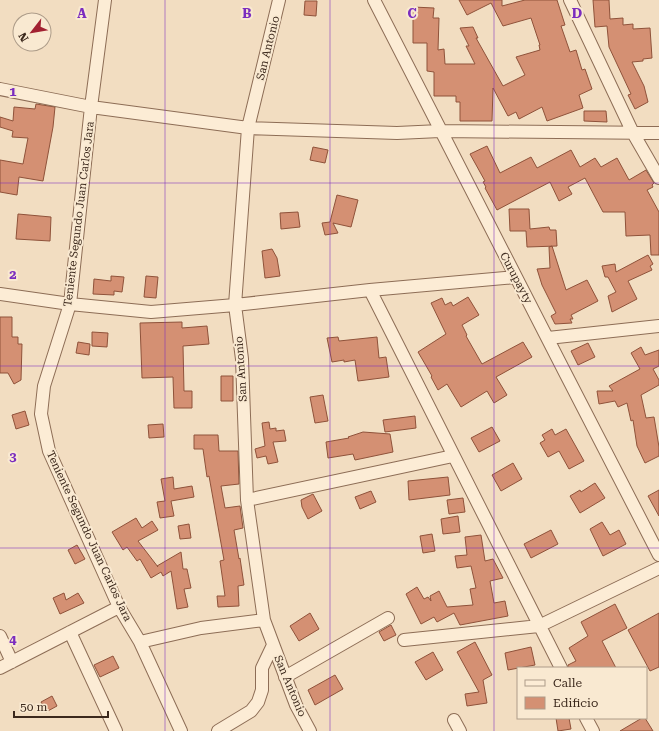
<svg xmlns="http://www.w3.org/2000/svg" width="659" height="731" font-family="'Roboto Serif',serif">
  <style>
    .building { fill: #d49073; stroke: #8f523a }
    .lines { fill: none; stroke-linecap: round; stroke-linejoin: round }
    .minor-casing { stroke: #8d6d56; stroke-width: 14 }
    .minor { stroke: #fcecd5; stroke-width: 12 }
    .grid { fill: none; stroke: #7b2cbf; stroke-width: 1; stroke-opacity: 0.55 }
    .labels { text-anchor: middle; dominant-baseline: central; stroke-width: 4; stroke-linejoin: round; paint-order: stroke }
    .street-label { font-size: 11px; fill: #3b281c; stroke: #f9e9d1 }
    .grid-label { font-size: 13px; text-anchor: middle; font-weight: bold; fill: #7b2cbf; stroke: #f9e9d1; stroke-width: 4; stroke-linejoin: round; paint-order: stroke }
  </style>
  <rect width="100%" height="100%" fill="#f2ddc1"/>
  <path class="building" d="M459 0H502V6L525 0H557L565 25 561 26 570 52 576 50 582 70 585 69 592 89 579 95 583 108 547 121 542 107 519 119 516 112 508 116 493 88 492 121H460V102H456V96H434V72L427 71V43H413V7L434 8 433 18H439L438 50 444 49 445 64H475L466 46H469L460 28 473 27 478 38H476L503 86 525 75 516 57 540 50 539 45H540L531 18 503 26 491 3 467 15Z
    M593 0H609L610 19 623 18V25L633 24V29L650 28 652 58 643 59V61L632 62 644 86 648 102 635 109 628 95 631 94 609 47 607 26 595 27Z
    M305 1H317L316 16 304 15Z
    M36 104 55 107 53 127 43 181 19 177 17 195 0 192V160L23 164 28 138 12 137 13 131 0 127V117L13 121 14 107 35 109Z
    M584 111H606L607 122 584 121Z
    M487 146 500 173 531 157 537 168 539 167 571 150 580 167 595 158 601 167 617 158 629 180 646 170 654 183 652 185 653 187 647 190 659 212V255H651L650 235 626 236 625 212H603L585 178 568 187 572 194 559 201 550 182 497 210 485 188 486 187 483 182 485 181 470 154Z
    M313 147 328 150 325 163 310 160Z
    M337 195 358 200 351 227 333 223 338 233 325 235 322 223 330 222Z
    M509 209H529L530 229 549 227 550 230H556L557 246 527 247 526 231H510Z
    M298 212 300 227 281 229 280 213Z
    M18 214 51 217 50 241 16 239Z
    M552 246 566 290 587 280 598 301 571 315 573 319H570L572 323 555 324 551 316 556 313 542 285 537 269 550 268 549 247Z
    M272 249 277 258 280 276 265 278 262 251Z
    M648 255 653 264 650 266 652 270 628 281 637 299 612 312 608 296 616 292 608 277H605L602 266 615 264 616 272Z
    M111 276 124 277 122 292 114 291V295L93 294 94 279 111 281Z
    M146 276 158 277 156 298 144 297Z
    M468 297 479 315 462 325 467 335 466 336 482 364 523 342 532 357 496 377 507 395 494 403 487 391 461 407 447 384 438 390 431 377 432 376 418 352 446 334 431 303 442 298 445 305 451 302 453 306Z
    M0 317H12V337H18V344H22L21 380 14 384 8 373H0Z
    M182 322V328L207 326 209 344 183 346 184 391H192V408H174L173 377 142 378 140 323Z
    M92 332 108 333 107 347 92 346Z
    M338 337 339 341 377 337 379 358 386 357 389 377 358 381 355 360 344 362V360L332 362 327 338Z
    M78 342 90 344 89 355 76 353Z
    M588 343 595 357 578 365 571 351Z
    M641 347 645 355 659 350V366L653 369 659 380V385L641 395 646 418 654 417 659 447V456L645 463 637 446 633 420 631 421 627 403 618 407 615 401 599 404 597 391H613L609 386 640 369 631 353Z
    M221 376H233V401H221Z
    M323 395 328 421 315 423 310 397Z
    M25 411 29 425 16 429 12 415Z
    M415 416 416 428 385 432 383 420Z
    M269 422 270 429 276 428V431L284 430 286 441 273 442 278 462 268 464 266 456 257 458 255 449 265 446 262 423Z
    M163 424 164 437 149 438 148 425Z
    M492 427 500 441 479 452 471 438Z
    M552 429 555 435 566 429 584 461 569 469 559 451 548 457 540 443 545 440 542 435Z
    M363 432 390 434 393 452 355 460 353 454 328 458 326 442 349 438 348 437Z
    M194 435H218L219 451H238L239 484 221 486 225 508 240 506 243 528 234 530 239 559 240 558 244 585 238 586 239 606 218 607 217 596H225L220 561 224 560 209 476 207 477 203 449H194Z
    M513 463 522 479 501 491 492 475Z
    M173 477 174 489 192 486 194 497 171 501 174 516 160 518 157 502 165 501 161 479Z
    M448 477 450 495 409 500 408 481Z
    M595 483 605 498 580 513 570 496 580 490 581 492Z
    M659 490V516L648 496Z
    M371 491 376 502 360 509 355 497Z
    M313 494 322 511 308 519 302 507 301 500Z
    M463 498 465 512 449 514 447 500Z
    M458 516 460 532 443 534 441 519Z
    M136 518 142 528 152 521 158 530 138 541 158 567 157 566 181 552 183 569H187L191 588 184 589 188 607 177 609 171 571 163 576 161 572 151 578 140 559 137 561 127 547 123 550 112 532Z
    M602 522 610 535 619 530 626 544 603 556 590 529Z
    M189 524 191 538 180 539 178 526Z
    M551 530 558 544 531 558 524 544Z
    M432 534 435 551 423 553 420 536Z
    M481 535 485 561 493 559 503 578 490 581 494 603 505 601 508 616 460 625 454 613 437 622 434 617 421 624 406 594 417 587 424 599 428 597 431 601 430 596 439 591 447 607 473 605 470 589 476 588 471 566 457 568 455 556 467 555 465 537Z
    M77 545 85 559 75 564 68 550Z
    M64 593 66 600 78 593 84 603 60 614 53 598Z
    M615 604 627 628 602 641 616 668H568V665L576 661 569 648 588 636 581 622Z
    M310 613 319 629 299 641 290 626Z
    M659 613V667L650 671 628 630Z
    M391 625 396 635 384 641 379 632Z
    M475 642 492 675 483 680 487 703 467 706 465 694 479 692 457 652Z
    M531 647 535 665 508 670 505 653Z
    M433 652 443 670 426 680 415 662Z
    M113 656 119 668 100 677 94 665Z
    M335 675 343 689 315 705 308 690Z
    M52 696 57 706 46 712 41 702Z
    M556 718H569L571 729 558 731Z
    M642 718H645L653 731H620Z"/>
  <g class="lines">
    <g class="minor-casing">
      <path id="minor" d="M105 0 91 107 70 304 44 386 41 414 49 451 119 607 140 642 181 731
        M279 0 248 128 235 305 242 359 247 500 264 620 296 705 310 731
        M374 0C468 186 564 370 659 555
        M570 0 633 133 659 178
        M0 89 91 107 248 128 397 133 440 131 659 133
        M370 290 561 668
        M0 294 70 304 151 312 235 305 370 290 515 277
        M548 338 659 326
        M247 500 453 456
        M70 632 116 731
        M0 636 12 662
        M404 640 539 626 659 568
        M140 642 201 628 264 620
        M0 668 119 607
        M285 677 388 618
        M586 718 593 731
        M454 720 460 731
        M218 731 251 711 258 702 262 690V668L273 645"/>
    </g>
    <use href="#minor" class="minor"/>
  </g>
  <path class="grid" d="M165 0V731M330 0V731M494 0V731M0 183H659M0 366H659M0 548H659"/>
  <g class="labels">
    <g class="street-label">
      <text transform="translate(268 48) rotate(-76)">San Antonio</text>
      <text transform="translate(79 214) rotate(-83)">Teniente Segundo Juan Carlos Jara</text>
      <text transform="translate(516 278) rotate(62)">Curupayty</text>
      <text transform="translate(241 369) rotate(-94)">San Antonio</text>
      <text transform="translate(89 536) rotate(65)">Teniente Segundo Juan Carlos Jara</text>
      <text transform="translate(290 686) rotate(67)">San Antonio</text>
    </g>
  </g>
  <g class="grid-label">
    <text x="82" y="18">A</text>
    <text x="247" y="18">B</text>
    <text x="412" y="18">C</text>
    <text x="577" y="18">D</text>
    <text x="13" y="96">1</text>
    <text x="13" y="279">2</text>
    <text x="13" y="461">3</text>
    <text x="13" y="644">4</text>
  </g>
  <rect x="517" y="667" width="130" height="52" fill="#f9e9d1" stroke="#ad9c89"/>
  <rect x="525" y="680" width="20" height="6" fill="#fcecd5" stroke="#ad9c89"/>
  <text x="553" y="687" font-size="12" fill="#3b281c">Calle</text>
  <rect x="525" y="697" width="20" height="12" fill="#d49073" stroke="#ad9c89"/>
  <text x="553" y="707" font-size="12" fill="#3b281c">Edificio</text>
  <g transform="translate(32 32) rotate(239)"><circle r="19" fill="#f9e9d1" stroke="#ad9c89"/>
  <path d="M0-3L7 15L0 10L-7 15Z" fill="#a22131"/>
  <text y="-6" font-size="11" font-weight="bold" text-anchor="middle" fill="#3b281c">N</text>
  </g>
  <path d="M14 711v6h94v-6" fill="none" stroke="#3b281c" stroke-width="2"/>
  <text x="20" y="711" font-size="12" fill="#3b281c" stroke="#f9e9d1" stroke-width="3" paint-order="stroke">50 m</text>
</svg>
